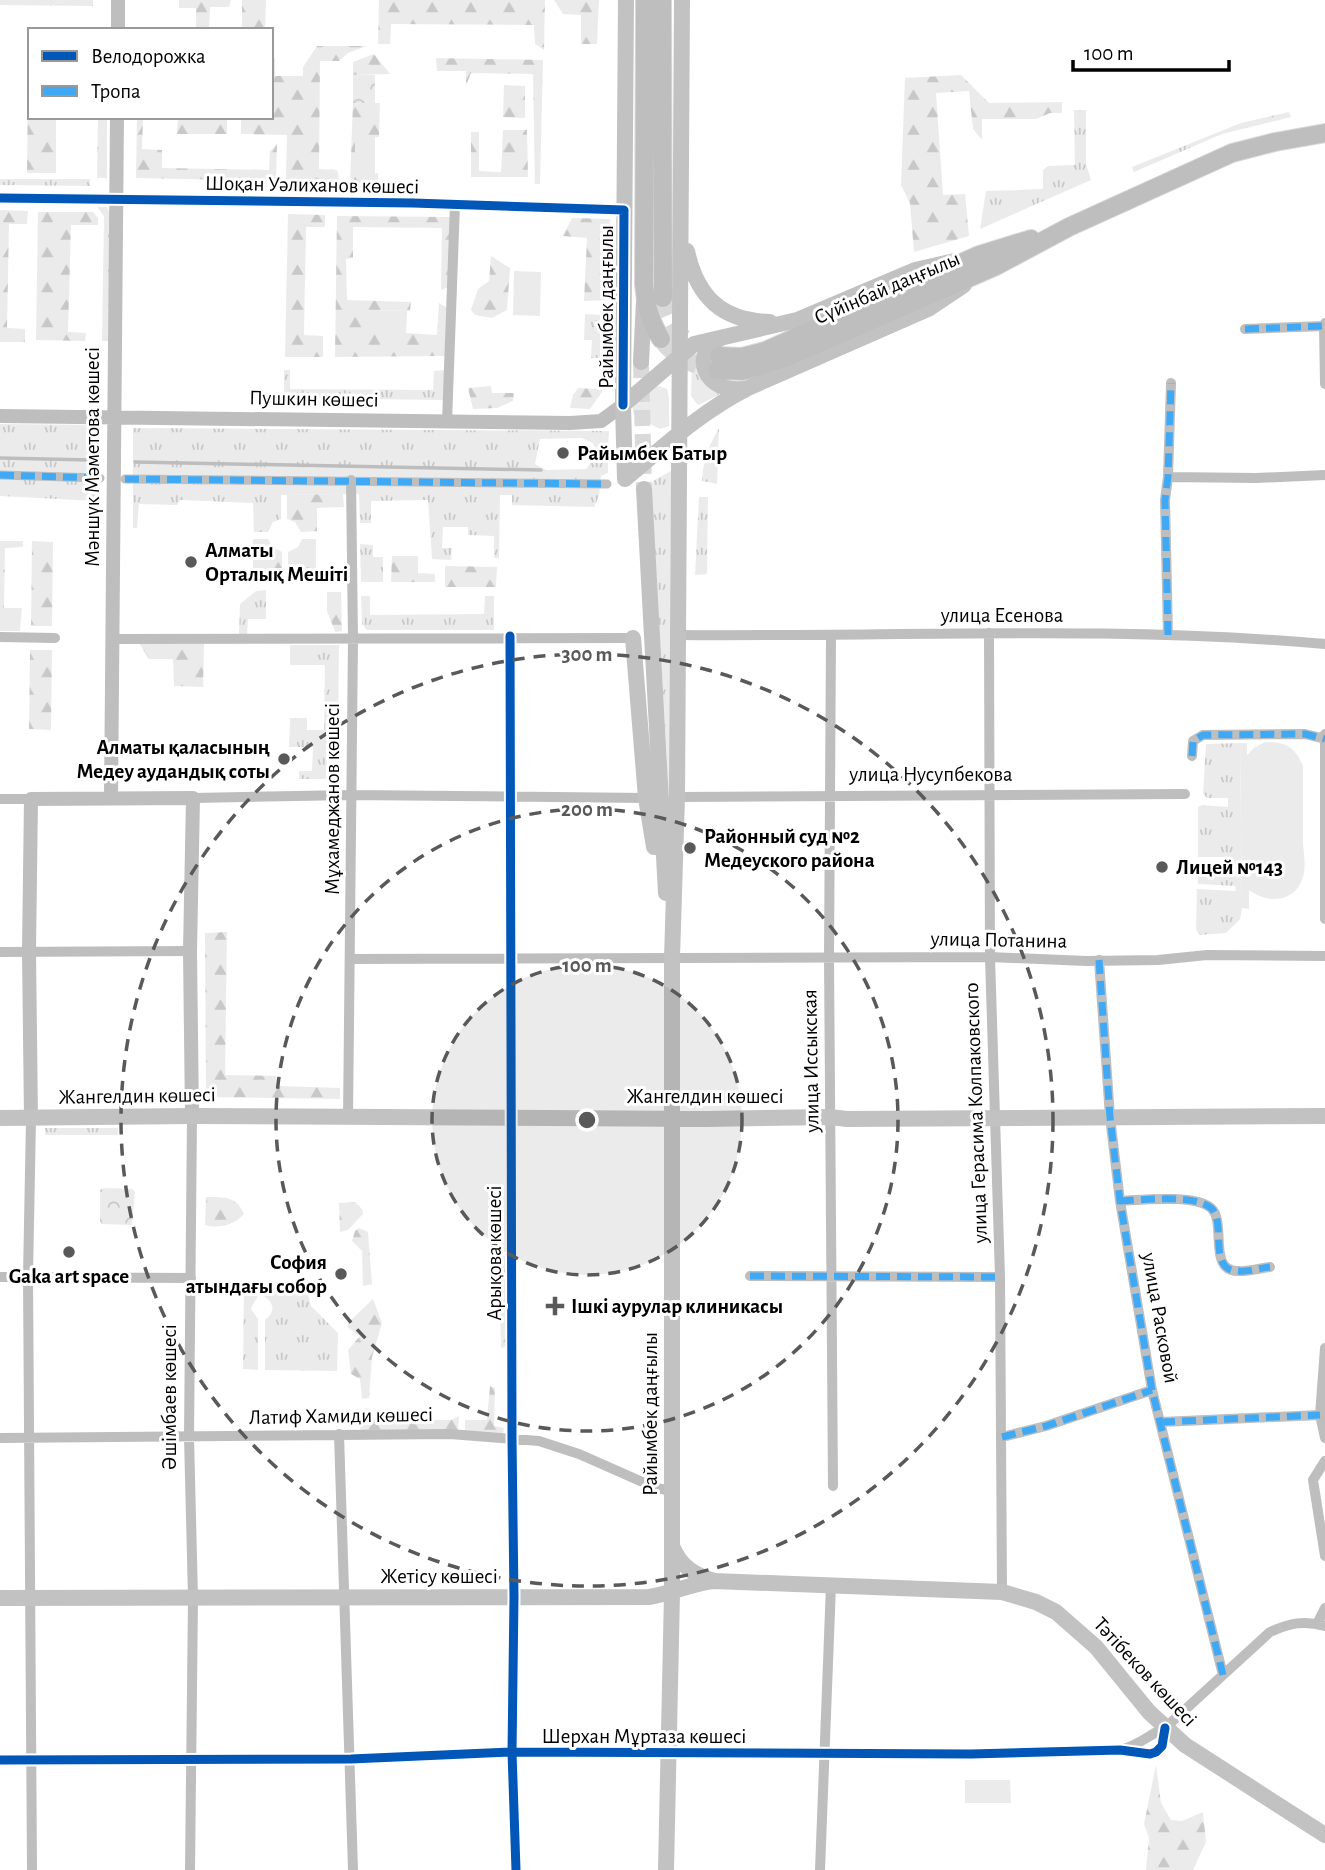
<svg xmlns="http://www.w3.org/2000/svg" width="1325" height="1870" font-family="'Alegreya Sans',sans-serif">
  <style>
    .grass { fill: url(#grass-tufts) }
    .forest { fill: url(#forest-firs) }
    .park { fill: url(#park-crowns) }
    .garden { fill: #ebebeb }
    .lines { fill: none; stroke-linecap: round; stroke-linejoin: round }
    .stream { stroke: #bdbdbd; stroke-width: 3.5 }
    .secondary-tunnel { stroke: #d9d9d9; stroke-width: 16; stroke-dasharray: 16 8; stroke-linecap: butt }
    .primary-tunnel { stroke: #d9d9d9; stroke-width: 18; stroke-dasharray: 18 9; stroke-linecap: butt }
    .primary-casing { stroke: #dbdbdb; stroke-width: 20 }
    .pedestrian { stroke: #bebebe; stroke-width: 9 }
    .minor { stroke: #bebebe; stroke-width: 10 }
    .tertiary { stroke: #bebebe; stroke-width: 14 }
    .secondary { stroke: #c2c2c2; stroke-width: 16 }
    .primary { stroke: #bebebe; stroke-width: 18 }
    .quiet { stroke: #3fa9f5; stroke-width: 7; stroke-dasharray: 14 7; stroke-linecap: butt }
    .cycleway-casing { stroke: #fff; stroke-width: 13 }
    .cycleway { stroke: #0057b8; stroke-width: 9 }
    .ring { fill: none; stroke: #595959; stroke-width: 3.5; stroke-dasharray: 12 9 }
    .poi-dot { fill: #595959; stroke: #fff; stroke-width: 2.5 }
    .labels { text-anchor: middle; dominant-baseline: central; stroke-width: 6; stroke-linejoin: round; paint-order: stroke }
    .street-label { font-size: 21px; fill: #000; stroke: #fff }
    .poi-label { font-size: 21px; font-weight: bold; fill: #000; stroke: #fff; text-anchor: start }
    .centre { fill: #595959; stroke: #fff; stroke-width: 3.5 }
    .ring-label { font-size: 21px; text-anchor: middle; font-weight: bold; fill: #595959; stroke: #fff; stroke-width: 6; stroke-linejoin: round; paint-order: stroke }
  </style>
  <defs>
    <pattern id="grass-tufts" width="24" height="20" patternUnits="userSpaceOnUse" patternTransform="scale(1.75)"><rect width="24" height="20" fill="#ebebeb"/><path d="M3 7l-1-3M5 7V3M7 7l1-3M15 17l-1-3M17 17v-4M19 17l1-3" fill="none" stroke="#c8c8c8"/></pattern>
    <pattern id="forest-firs" width="22" height="20" patternUnits="userSpaceOnUse" patternTransform="scale(1.75)"><rect width="22" height="20" fill="#ebebeb"/><path d="M5 1l3.5 6h-7zM16 11l3.5 6h-7z" fill="#c8c8c8"/></pattern>
    <pattern id="park-crowns" width="20" height="18" patternUnits="userSpaceOnUse" patternTransform="scale(1.75)"><rect width="20" height="18" fill="#ebebeb"/><path d="M2 6a3 3 0 1 1 6 0M12 15a3 3 0 1 1 6 0" fill="none" stroke="#c8c8c8"/></pattern>
  </defs>
  <rect width="100%" height="100%" fill="#fff"/>
  <path class="grass" d="M0 0H93V6L0 5Z
    M1074 110H1086V164L1091 180 980 229 986 191 1043 189V170L1048 166 1075 165Z
    M1289 112 1291 117 1222 134 1134 172 1132 167 1241 123Z
    M98 117H107V178H97Z
    M0 179H90V186L0 185Z
    M97 207H107L110 213 108 341H102L104 216Z
    M585 314 600 315V358H591L592 340H584Z
    M698 350 719 395 698 405 691 396 692 355Z
    M284 370H290V389L433 390 434 371 444 370V400L284 398Z
    M0 424 99 425 97 501 0 496Z
    M133 428 609 431 608 448H595L593 443 582 438 540 439 535 464 546 470 586 469 594 458H608V473L601 476 599 496 594 507 512 505V495H500L499 558H494V536L468 535V527H443L442 548H452L451 560 432 559 428 500 371 501V523H360L359 494 281 495V519L273 522 268 532H254L253 503 180 500 177 505 139 504 137 528H133Z
    M719 428 717 484 702 481C703 460 709 445 719 428Z
    M671 471 670 867 667 759 651 489 653 481Z
    M699 497H708L707 574 695 575Z
    M302 539H316V575H288V552L298 547Z
    M360 544 373 545V557H383V582H361Z
    M266 590V619H248L247 635H239L240 604 256 591Z
    M361 596H370V615L484 614 485 596H494V630H367L362 624Z
    M290 645H339L338 731 328 735 326 779H299V771H312L313 747H289L290 718H307V730H324L325 665H290Z
    M1240 743 1242 908 1240 919 1226 933 1199 935 1196 929 1197 889 1236 891 1235 886 1198 884 1197 863 1234 864 1233 857H1198V807L1202 805 1228 807V798H1207L1203 794 1206 744Z
    M45 1128H118V1135H45Z
    M244 1281H256C263 1297 255 1297 251 1309L258 1319V1370L243 1369Z
    M278 1282 305 1284 311 1306 338 1333 337 1371 265 1370V1320C276 1312 274 1303 264 1296Z"/>
  <path class="forest" d="M179 0H231L229 7H210L209 30H196V8H179Z
    M242 0H266L265 30H242Z
    M379 0H545L544 50 535 44 534 25 391 24 390 44H378Z
    M554 0H599L597 44H581V15L563 14Z
    M317 46H367L348 53 339 61H320L319 169 337 170 340 182 286 180 287 135 241 134V117H271V58H275V76H303V67Z
    M374 54 390 74 353 75V62Z
    M436 58 543 60 540 184H535L533 74 471 73 466 86V71H437Z
    M961 75 989 103 1062 102V113H1050L1036 119H982V140L973 129 969 91 936 93 943 195 965 194 969 236 914 252 910 203 901 185 905 78Z
    M28 76H30V117H56V173H27Z
    M504 85 525 86V118L503 117Z
    M353 103H380L379 137 355 138 375 174 378 173V184L350 183Z
    M137 117H143L142 149 162 150V168L269 170 270 151 277 144 276 181 136 178Z
    M178 117H227V134H177Z
    M503 130H527L528 177H471V132H479V171L501 172Z
    M0 210 28 211 27 224H9L7 328 25 329V342H0Z
    M38 212H93L98 218V225H71L68 332 86 333 85 341 36 340Z
    M288 214 325 215V227H306L304 335 323 336V357H285Z
    M337 216 450 217 448 287 441 290 442 228 353 227V258L346 259 347 300 411 302 410 311 376 310 406 333 437 335 439 303 446 307 445 356 335 357Z
    M572 218 610 219 609 300 584 301 587 238 563 236Z
    M491 256 510 268 507 310 492 318 475 315 471 310 478 289 489 281Z
    M603 377 602 392 590 409 570 408 573 395 578 388 595 389Z
    M491 386 492 393H514L513 401 497 408 473 409 468 388Z
    M343 494 344 507 317 508V531L301 532 295 522 287 519V495Z
    M253 539H268L272 547 282 552V576H253Z
    M0 541H23V547L5 548 4 608H22L20 631H0Z
    M32 541 53 542 52 626H31Z
    M392 556H418V573L435 574V582H391Z
    M445 566 497 567 496 587H445Z
    M327 592H341L342 631 335 632 327 611Z
    M139 643 204 644 203 687 174 686 173 659H149Z
    M30 650H52L51 730 29 729Z
    M227 932 225 1075 276 1076 277 1086 340 1088V1099L206 1097 205 933Z
    M206 1197C223 1197 237 1196 244 1214 234 1225 219 1229 205 1225Z
    M355 1202 362 1209 363 1214 348 1230 340 1232 339 1203Z
    M359 1228 368 1232 372 1284 363 1286 362 1251 352 1241 355 1231Z
    M499 1256H505L506 1347 501 1348Z
    M373 1299 382 1323 372 1357 369 1398 362 1399 360 1379 351 1374 348 1350 360 1336 347 1327 349 1322Z
    M490 1386 495 1388 494 1426 504 1428 503 1434 465 1432V1420H487Z
    M367 1408 375 1420H451L459 1416 458 1431H360L362 1410Z
    M1156 1765 1161 1803 1171 1820 1182 1821 1203 1812 1206 1842 1193 1870H1146L1149 1838 1144 1824Z"/>
  <path class="park" d="M353 75H375V103H353Z
    M104 1188 132 1189 135 1192 132 1225 102 1224 100 1221V1190Z"/>
  <path class="garden" d="M355 137H375V174H355Z
    M514 271 541 272 540 316 513 315Z
    M376 310 407 311 406 333 375 332Z
    M659 386 667 389 669 398V426L660 429 634 415 632 406 653 387Z
    M1265 742C1286 742 1295 747 1303 766 1303 792 1303 818 1303 844 1304 854 1306 868 1303 877 1295 903 1268 904 1249 890V909L1242 908 1240 743H1247V755L1254 748Z
    M965 1780H1010L1011 1803H965Z"/>
  <g class="lines">
    <path class="stream" d="M0 458 91 460
      M135 462 541 470"/>
    <path class="secondary-tunnel" d="M641 362 644 489"/>
    <path class="primary-tunnel" d="M663 298C668 316 674 329 687 342
      M661 339C676 359 693 365 717 370"/>
    <g class="primary-casing">
      <path id="primary" d="M645 0 644 284C646 305 650 321 661 339
        M662 0 663 298
        M719 356 742 357 765 351 979 255 1031 239
        M717 370 743 371 785 358 996 266 1069 227 1232 153 1275 142 1325 133"/>
    </g>
    <path class="pedestrian" d="M0 475 100 478
      M125 479 607 484"/>
    <path class="minor" d="M0 198 413 203 624 210
      M1324 326 1325 384
      M1245 329 1324 326 1325 323
      M447 422 455 204
      M1168 477 1256 478 1325 475
      M989 633 990 957 1000 1277 1002 1592
      M678 635C894 637 1110 625 1325 644
      M1168 635 1165 500 1168 477 1171 383
      M510 636 512 1439 514 1597 512 1752 516 1870
      M831 636 829 958 833 1486
      M0 637 55 638
      M111 639 633 638
      M1325 734V919
      M1192 756 1193 741 1203 735 1305 734 1325 739
      M677 797 1185 794
      M193 798 352 795 646 798
      M0 799H31
      M0 952 190 951
      M350 959 990 957 1086 961 1158 960 1207 955 1325 956
      M1099 960 1110 1117 1120 1201 1152 1390 1223 1675
      M348 1118 353 639 351 480
      M31 1119 28 1276 32 1870
      M1120 1201C1141 1200 1195 1194 1211 1208 1227 1222 1207 1271 1238 1271 1248 1272 1260 1268 1270 1267
      M750 1276 1000 1277
      M0 1277 191 1278
      M1325 1348 1320 1415 1325 1438
      M1161 1422 1320 1415
      M339 1434 353 1870
      M1002 1437 1046 1426 1152 1390
      M0 1438 450 1434 539 1441 579 1454 656 1488 672 1491
      M1325 1461 1313 1480 1325 1556
      M1317 1624 1325 1608
      M1123 1749C1139 1745 1150 1734 1165 1728L1270 1632C1290 1623 1304 1620 1325 1626
      M0 1760 351 1759 512 1752 971 1754 1120 1750 1150 1754 1156 1752 1162 1746 1165 1728
      M190 1870 193 1598 189 1437 192 1116
      M820 1870 831 1585"/>
    <path class="tertiary" d="M118 30V0
      M0 416 570 423 601 421 623 405
      M111 797C111 571 114 344 117 117
      M31 1119 29 951 31 799 193 798 190 951 192 1116"/>
    <path class="secondary" d="M687 251C697 297 722 321 770 322
      M721 338C688 355 706 393 743 389
      M641 362 644 301
      M623 405 694 344 797 320 915 270 955 261
      M625 479 623 405 626 0
      M625 479C664 446 702 411 748 388L928 309 964 285
      M644 489 666 893
      M633 638 646 798 654 847
      M0 1118 192 1116 706 1119 830 1117 847 1119 1325 1116
      M673 1548C681 1567 695 1575 714 1581
      M0 1598 649 1597C671 1594 692 1583 714 1581L1002 1592 1036 1602 1056 1612 1096 1647 1149 1712 1185 1745 1325 1835
      M666 1870 672 1593V958L677 797 682 0"/>
    <use href="#primary" class="primary"/>
    <path class="quiet" d="M1245 329 1324 326 1325 323
      M0 475 100 478
      M125 479 607 484
      M1168 635 1165 500 1168 477 1171 383
      M1192 756 1193 741 1203 735 1305 734 1325 739
      M1099 960 1110 1117 1120 1201 1152 1390 1223 1675
      M1120 1201C1141 1200 1195 1194 1211 1208 1227 1222 1207 1271 1238 1271 1248 1272 1260 1268 1270 1267
      M750 1276 1000 1277
      M1161 1422 1320 1415
      M1002 1437 1046 1426 1152 1390"/>
    <g class="cycleway-casing">
      <path id="cycleway" d="M0 198 413 203 624 210 623 405
        M510 636 512 1439 514 1597 512 1752 516 1870
        M0 1760 351 1759 512 1752 971 1754 1120 1750 1150 1754 1156 1752 1162 1746 1165 1728"/>
    </g>
    <use href="#cycleway" class="cycleway"/>
  </g>
  <circle cx="587" cy="1120" r="155" fill="#595959" fill-opacity=".12"/>
  <g class="ring">
    <circle cx="587" cy="1120" r="155"/>
    <circle cx="587" cy="1120" r="311"/>
    <circle cx="587" cy="1120" r="466"/>
  </g>
  <g class="poi-dot">
    <circle cx="563" cy="453" r="7"/>
    <circle cx="191" cy="562" r="7"/>
    <circle cx="284" cy="759" r="7"/>
    <circle cx="690" cy="848" r="7"/>
    <circle cx="1162" cy="867" r="7"/>
    <circle cx="69" cy="1252" r="7"/>
    <circle cx="341" cy="1274" r="7"/>
    <path d="M551.5 1295.5h7v7h7v7h-7v7h-7v-7h-7v-7h7z"/>
  </g>
  <g class="labels">
    <g class="street-label">
      <text transform="translate(312 185) rotate(1)">Шоқан Уәлиханов көшесі</text>
      <text transform="translate(887 288) rotate(-23)">Сүйінбай даңғылы</text>
      <text transform="translate(606 307) rotate(-90)">Райымбек даңғылы</text>
      <text transform="translate(314 399) rotate(1)">Пушкин көшесі</text>
      <text transform="translate(92 457) rotate(-90)">Мәншүк Мәметова көшесі</text>
      <text x="1002" y="615">улица Есенова</text>
      <text x="931" y="774">улица Нусупбекова</text>
      <text transform="translate(332 799) rotate(-90)">Мұхамеджанов көшесі</text>
      <text transform="translate(999 940) rotate(1)">улица Потанина</text>
      <text transform="translate(811 1061) rotate(-91)">улица Иссыкская</text>
      <text transform="translate(137 1096) rotate(-1)">Жангелдин көшесі</text>
      <text x="705" y="1096">Жангелдин көшесі</text>
      <text transform="translate(976 1113) rotate(-92)">улица Герасима Колпаковского</text>
      <text transform="translate(494 1253) rotate(-90)">Арықова көшесі</text>
      <text transform="translate(1160 1318) rotate(80)">улица Расковой</text>
      <text transform="translate(169 1397) rotate(-90)">Әшімбаев көшесі</text>
      <text transform="translate(650 1414) rotate(-90)">Райымбек даңғылы</text>
      <text transform="translate(341 1416) rotate(-1)">Латиф Хамиди көшесі</text>
      <text x="439" y="1576">Жетісу көшесі</text>
      <text transform="translate(1145 1672) rotate(47)">Тәтібеков көшесі</text>
      <text x="644" y="1736">Шерхан Мұртаза көшесі</text>
    </g>
    <g class="poi-label">
      <text x="577" y="453">Райымбек Батыр</text>
      <text x="205" y="550">Алматы<tspan x="205" dy="24">Орталық Мешіті</tspan></text>
      <text x="270" y="747" text-anchor="end">Алматы қаласының<tspan x="270" dy="24">Медеу аудандық соты</tspan></text>
      <text x="704" y="836">Районный суд №2<tspan x="704" dy="24">Медеуского района</tspan></text>
      <text x="1176" y="867">Лицей №143</text>
      <text x="327" y="1262" text-anchor="end">София<tspan x="327" dy="24">атындағы собор</tspan></text>
      <text x="69" y="1276" text-anchor="middle">Gaka art space</text>
      <text x="571" y="1306">Ішкі аурулар клиникасы</text>
    </g>
  </g>
  <circle cx="587" cy="1120" r="10" class="centre"/>
  <g class="ring-label">
    <text x="587" y="661">300 m</text>
    <text x="587" y="816">200 m</text>
    <text x="587" y="972">100 m</text>
  </g>
  <rect x="28" y="28" width="245" height="91" fill="#ffffff" stroke="#999999" stroke-width="2"/>
  <rect x="42" y="51" width="35" height="10" fill="#0057b8" stroke="#999999" stroke-width="2"/>
  <text x="91" y="63" font-size="21" fill="#000000">Велодорожка</text>
  <rect x="42" y="86" width="35" height="10" fill="#3fa9f5" stroke="#999999" stroke-width="2"/>
  <text x="91" y="98" font-size="21" fill="#000000">Тропа</text>
  <path d="M1073 60v10h156v-10" fill="none" stroke="#000000" stroke-width="3.5"/>
  <text x="1084" y="60" font-size="21" fill="#000000" stroke="#ffffff" stroke-width="5" paint-order="stroke">100 m</text>
</svg>
